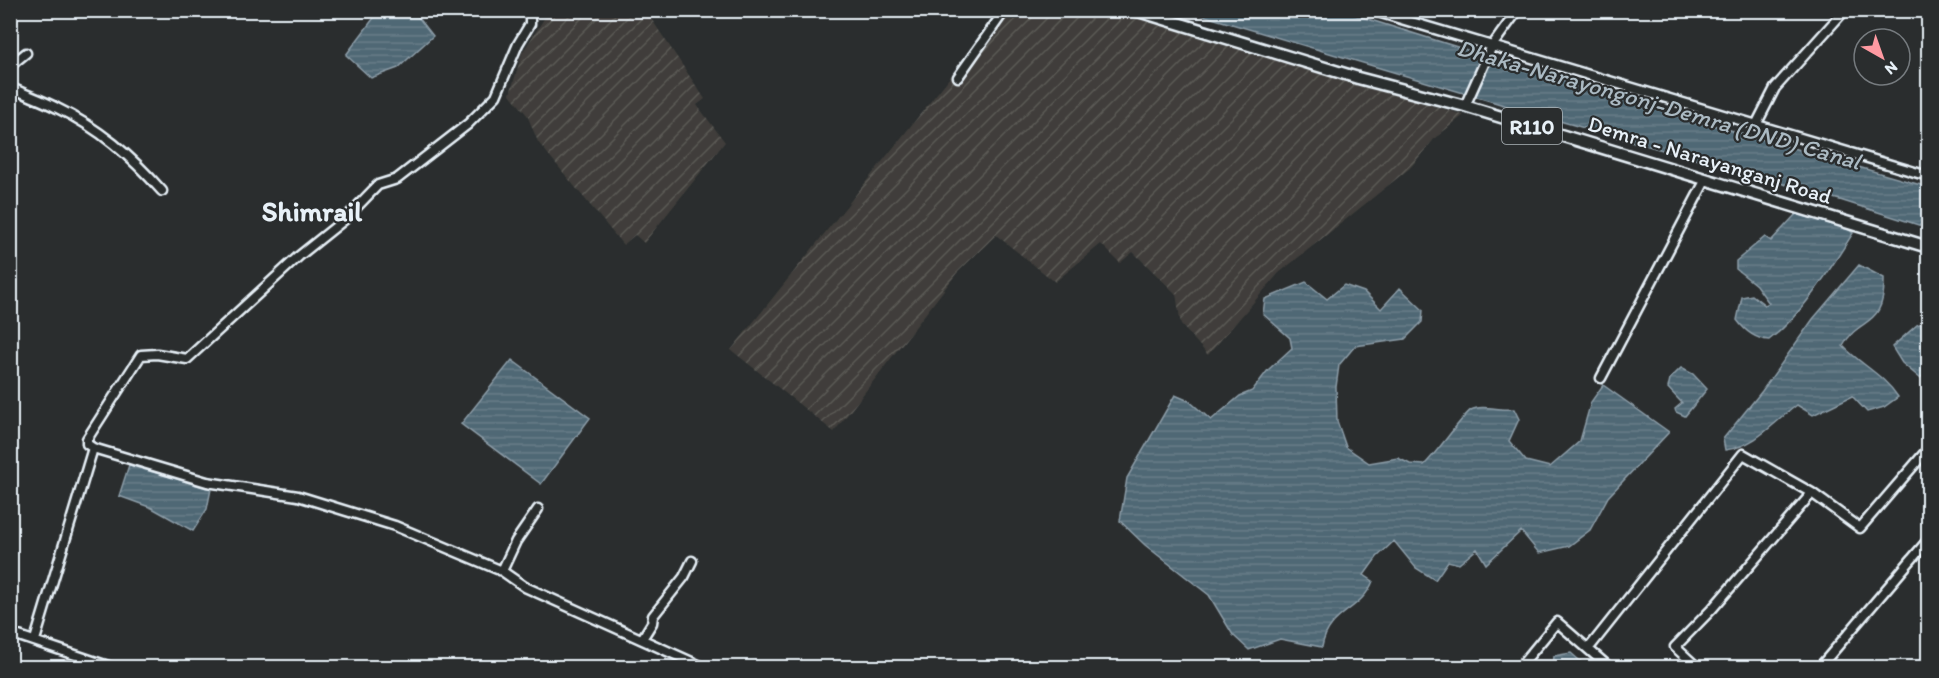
<svg xmlns="http://www.w3.org/2000/svg" width="1939" height="678" font-family="Itim,sans-serif">
  <style>
    .industrial { fill: url(#industrial-furrows) }
    .water { fill: url(#water-rules); stroke: #8d9ea9; stroke-width: 1.5 }
    .lines { fill: none; stroke-linecap: round; stroke-linejoin: round }
    .minor-casing { stroke: #e8f1f8; stroke-width: 13 }
    .major-casing { stroke: #e8f1f8; stroke-width: 15 }
    .minor { stroke: #2a2d2e; stroke-width: 8 }
    .major { stroke: #2a2d2e; stroke-width: 10 }
    .labels { text-anchor: middle; dominant-baseline: central; stroke-width: 4.5; stroke-linejoin: round; paint-order: stroke }
    .shield { fill: #2a2d2e; stroke: #afb6bb; stroke-width: 1.5 }
    .shield-label { font-size: 21px; font-weight: bold; fill: #e8f1f8 }
    .street-label { font-size: 22px; fill: #e8f1f8; stroke: #2a2d2e }
    .water-label { font-size: 24px; font-style: italic; fill: #abbac3; stroke: #2a2d2e }
    .district-label { font-size: 28px; font-weight: bold; fill: #e8f1f8; stroke: #2a2d2e }
  </style>
  <defs>
    <pattern id="industrial-furrows" width="10" height="10" patternUnits="userSpaceOnUse" patternTransform="scale(1.5)"><rect width="10" height="10" fill="#3f3e3a"/><path d="M-1 1l2-2M0 10L10 0M9 11l2-2" fill="none" stroke="#5b5a57"/></pattern>
    <pattern id="water-rules" width="6" height="5" patternUnits="userSpaceOnUse" patternTransform="scale(1.5)"><rect width="6" height="5" fill="#506774"/><path d="M0 2.5h6" fill="none" stroke="#697d89"/></pattern>
  </defs>
  <rect width="100%" height="100%" fill="#2a2d2e"/>
  <filter id="ink" filterUnits="userSpaceOnUse"><feTurbulence type="fractalNoise" baseFrequency=".0167" numOctaves="2"/><feDisplacementMap in="SourceGraphic" scale="12" xChannelSelector="R" yChannelSelector="G"/><feConvolveMatrix kernelMatrix="1 2 1 2 8 2 1 2 1" color-interpolation-filters="sRGB"/></filter>
  <g filter="url(#ink)">
    <path class="industrial" d="M549 11H646L705 99 697 105 725 142 644 243 635 235 623 245 538 142 527 115 510 94 522 53Z
      M1003 11H1123L1464 115 1435 138 1410 168 1279 273 1208 355 1181 325 1176 294 1133 252 1120 263 1101 244 1055 282 996 235 957 273 834 432 731 350Z"/>
    <path class="water" d="M379 11H417L415 13 433 36 398 68 371 78 346 55Z
      M1188 11H1342L1640 104 1928 187V228L1840 200 1524 111Z
      M1796 214 1846 228 1853 233C1831 268 1802 315 1769 340 1756 339 1745 331 1737 320L1742 297 1752 295 1765 305 1769 303 1756 285 1736 269V261L1765 237 1771 241Z
      M1859 265 1884 278C1885 330 1859 315 1843 346 1861 365 1884 375 1898 397L1884 407 1867 412 1852 396 1813 415 1797 405C1773 423 1756 446 1725 450L1723 439 1762 391 1813 319Z
      M1306 282 1327 299 1344 285 1364 292 1381 309 1400 288 1423 310 1422 322 1405 339 1355 346 1339 365 1336 387 1337 421 1346 447 1369 463 1398 458 1410 464 1424 465C1436 454 1463 415 1471 410 1482 404 1501 411 1514 409L1519 419 1509 441 1526 461 1550 467 1580 441 1591 402 1603 385 1669 432 1608 497 1590 530 1569 546 1539 553 1521 531 1486 564 1477 549 1459 564 1448 561 1435 580 1416 568 1394 541 1377 557 1364 575 1373 581C1361 612 1328 611 1322 647L1280 639 1249 650 1233 635 1209 595 1145 545 1120 521 1127 478 1175 395 1189 401 1211 420 1240 396 1252 391 1268 370 1292 348 1290 338 1263 314 1265 299Z
      M1928 321V371L1920 378 1902 363 1892 347 1917 325Z
      M512 360 590 418 541 484 461 424Z
      M1681 368 1693 374 1707 389 1685 416 1676 412 1675 409 1682 403 1668 388 1670 379Z
      M129 465 211 489 207 509 193 531 152 508 119 496Z
      M1571 653 1587 667H1553L1554 656Z"/>
    <g class="lines">
      <g class="minor-casing">
        <path id="minor" d="M1371 10 1928 176
          M10 66 26 53
          M958 77 1005 10
          M10 87C26 95 42 100 57 108 99 128 131 156 162 191
          M1465 106 1492 46 1518 10
          M1757 123 1775 88 1845 10
          M1601 378 1706 179
          M93 448 87 444V439L141 355 157 354 187 359 299 256 344 220 378 185 397 179 468 124 496 96 518 44 530 24V10
          M502 571 516 541 538 509
          M10 633 114 668
          M642 639 652 623 653 616 684 577 692 561
          M35 640 93 448 207 482 298 496 395 526 502 571 525 587 705 668
          M1589 648 1743 454 1812 493
          M1519 668 1557 622 1610 668
          M1698 668 1675 647 1712 609 1812 493 1860 528 1928 449
          M1819 668 1928 540"/>
      </g>
      <g class="major-casing">
        <path id="major" d="M1135 10 1358 78 1465 106 1928 247"/>
      </g>
      <use href="#minor" class="minor"/>
      <use href="#major" class="major"/>
    </g>
  </g>
  <g class="labels">
    <rect class="shield" x="1502" y="108" width="60" height="36" rx="4.5"/>
    <g class="shield-label">
      <text x="1532" y="126">R110</text>
    </g>
    <g class="street-label">
      <text transform="translate(1710 160) rotate(17)">Demra - Narayanganj Road</text>
    </g>
    <g class="water-label">
      <text transform="translate(1659 104) rotate(16)">Dhaka-Narayongonj-Demra (DND) Canal</text>
    </g>
    <g class="district-label">
      <text x="312" y="211">Shimrail</text>
    </g>
  </g>
  <rect width="1939" height="678" fill="none" stroke="#2a2d2e" stroke-width="36"/>
  <rect x="18" y="18" width="1903" height="642" fill="none" stroke="#e8f1f8" stroke-width="2" filter="url(#ink)"/>
  <g transform="translate(1882 57) rotate(140)"><circle r="28" fill="#2a2d2e" stroke="#767b7f" stroke-width="1.5"/>
  <path d="M0-4.5L10 22L0 15L-10 22Z" fill="#ff9aa2"/>
  <text y="-9" font-size="16" font-weight="bold" text-anchor="middle" fill="#e8f1f8">N</text>
  </g>
</svg>
